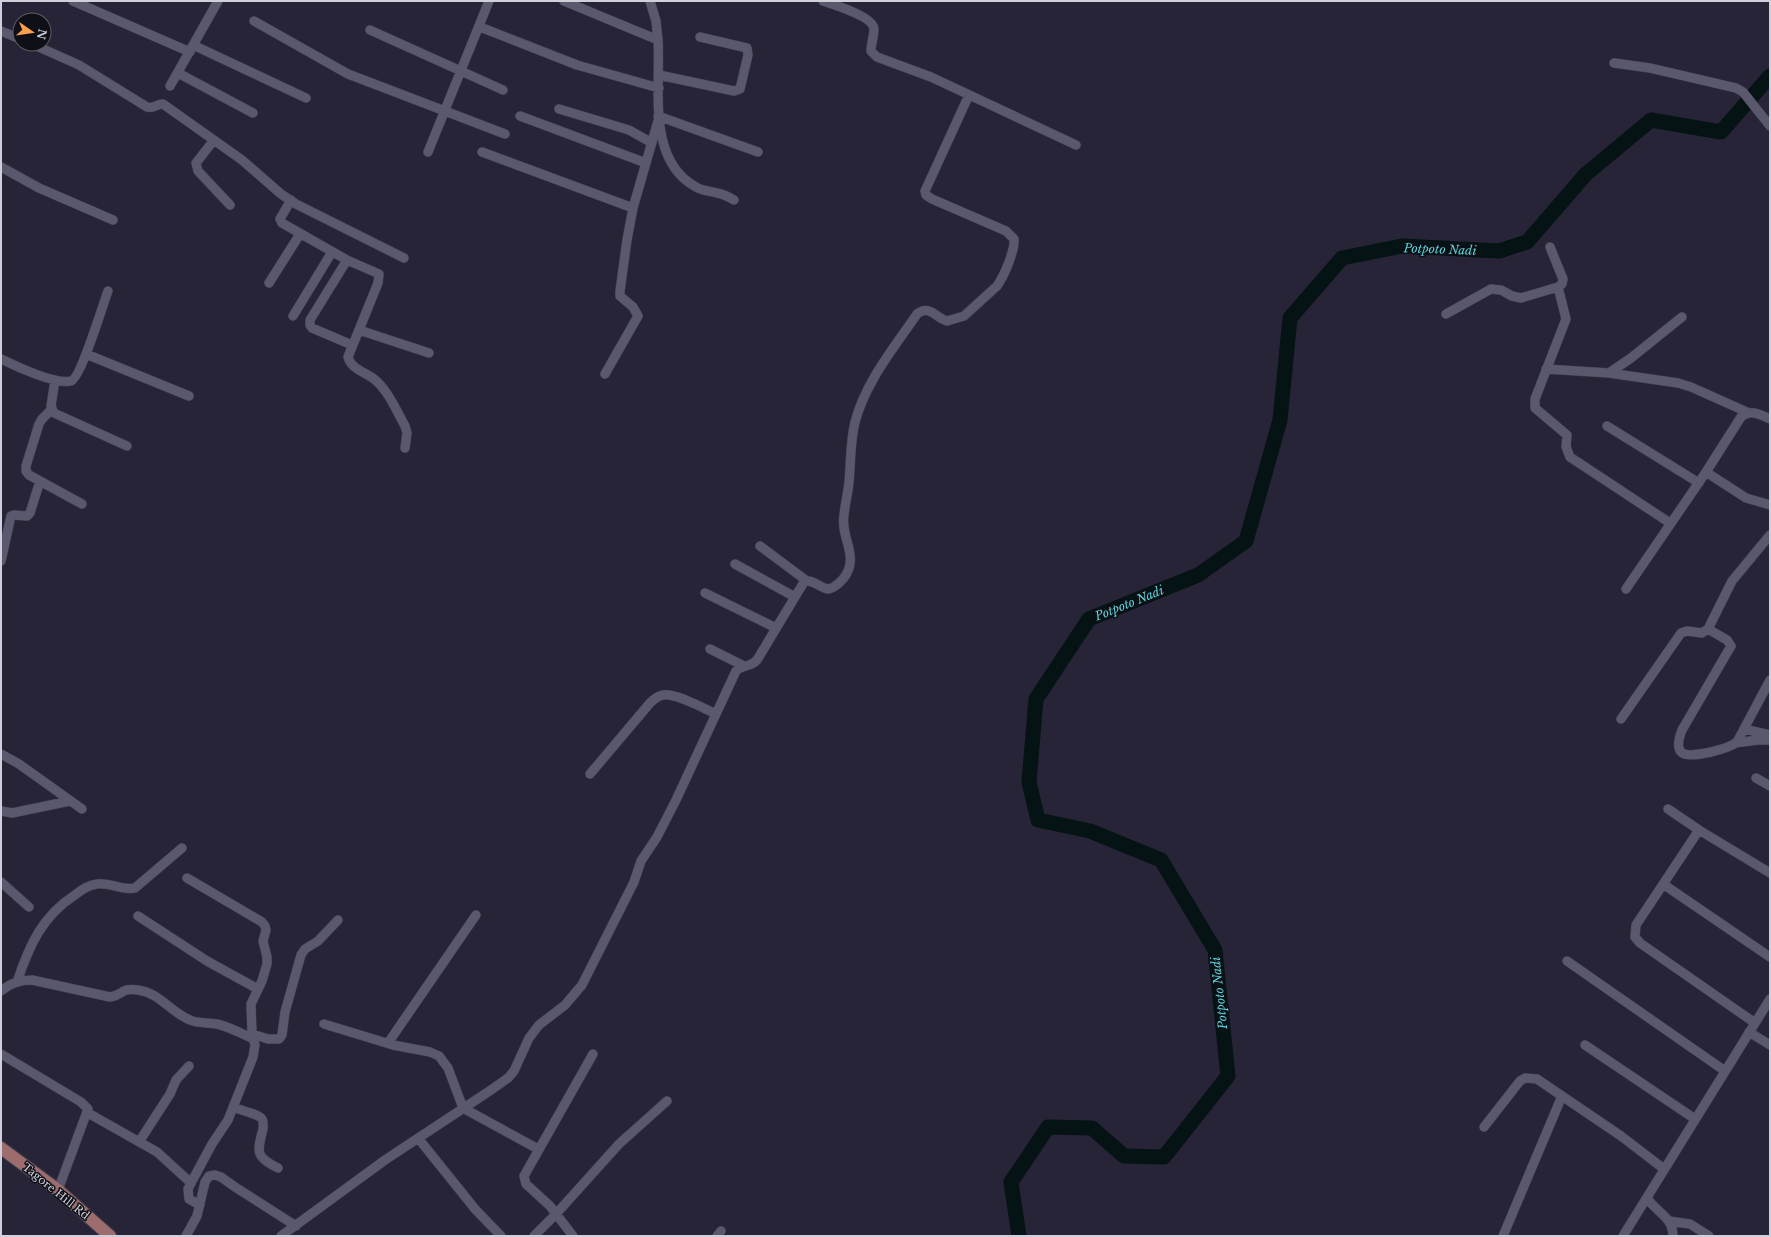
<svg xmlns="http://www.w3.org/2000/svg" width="1771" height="1237" font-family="'Libre Baskerville',serif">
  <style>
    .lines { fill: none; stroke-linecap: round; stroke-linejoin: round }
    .river { stroke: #051314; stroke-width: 15 }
    .minor-casing { stroke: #41404f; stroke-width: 10 }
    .major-casing { stroke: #41404f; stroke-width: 14 }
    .minor { stroke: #59586c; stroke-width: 9 }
    .major { stroke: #9d6d6d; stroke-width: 12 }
    .labels { text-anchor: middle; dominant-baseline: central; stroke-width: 3; stroke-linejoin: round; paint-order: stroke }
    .street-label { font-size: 11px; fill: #d0d0dc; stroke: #0f0f17 }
    .water-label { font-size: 12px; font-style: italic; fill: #59d7da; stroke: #0f0f17 }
  </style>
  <rect width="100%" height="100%" fill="#262436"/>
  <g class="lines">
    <path class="river" d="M1019 1236 1011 1182 1048 1127 1092 1128 1124 1156 1164 1157 1228 1076 1215 950 1161 860 1090 831 1038 820 1029 782 1036 699 1089 619 1198 575 1246 541 1280 420 1290 318 1342 258 1402 246 1499 251 1527 242 1586 174 1651 120 1721 132 1770 76"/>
    <g class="minor-casing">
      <path id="minor" d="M73 1 190 52
        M564 1 658 40 656 21 650 1
        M823 1C834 5 873 16 874 29 874 36 871 44 871 51L877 57 931 77 1076 145
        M254 21 348 74 505 134
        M480 27 577 65 659 88
        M370 30 503 90
        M1 31 20 39
        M658 40C661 87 646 160 696 187 702 191 711 191 717 193 723 194 729 197 734 200
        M32 44 79 65 147 107C153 109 157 104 163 104L242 160 281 194 296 204 404 258
        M193 45 306 98
        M1614 63 1650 68 1736 88 1743 92 1770 126
        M178 73 253 113
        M659 75 734 91 740 89 748 55 747 48 700 37
        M170 86 218 1
        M559 109 629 130 652 143
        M520 116 646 163
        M658 116 758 152
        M214 140 196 163 198 171 230 205
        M428 152 489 1
        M482 152 633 208
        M1 167 39 188 113 220
        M291 200 280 219 282 223 347 260 379 274 378 283 348 357C351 369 365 372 374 379 388 390 396 410 405 426L407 433 405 448
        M1550 247 1563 279 1562 284 1558 287 1566 319 1535 399V408L1567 435 1566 447 1570 457 1670 523
        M347 260 310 320V325L312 328 352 345
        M269 283 300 234
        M1446 314 1491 289 1501 290 1512 296 1521 298 1558 287
        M293 316 332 252
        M359 330 429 353
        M86 354 189 396
        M1 359C15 366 56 385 71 381 81 378 103 304 108 291
        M1546 369 1609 373 1678 383 1691 387 1747 412
        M1609 373 1631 358 1682 317
        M605 374 638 316 633 307 620 296V291L627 240 633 208 658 121
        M55 380 51 406 54 413 127 446
        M52 409 42 419 39 424 26 466V471L29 475 82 504
        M1607 426 1699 483
        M1706 472 1746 498 1770 505
        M760 546 807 581
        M1 561 11 516 14 515 27 516 30 513 40 481
        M735 564 795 597
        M1626 589 1706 472 1741 417C1751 409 1759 414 1770 419
        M705 593 776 628
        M1708 629 1727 640 1731 646 1682 730C1671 759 1688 757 1711 752 1720 749 1730 748 1737 742L1770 680
        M710 649 744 666
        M1621 719 1681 633 1687 631 1702 633 1708 629 1732 581 1770 535
        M1744 729 1770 735
        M1735 743 1758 740H1770
        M1 754 19 764 82 809
        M590 774 650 703C654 699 658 696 663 695 676 693 703 708 716 714
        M1756 778 1770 786
        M1668 809 1699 830 1770 873
        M1 811 12 813 70 801
        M1699 830 1636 925 1635 937 1640 943 1755 1023
        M187 878 262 922 265 926 266 930 263 941 267 957V964L262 981 251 1004 252 1034 255 1045 253 1057 228 1120 212 1144 191 1183 188 1189 189 1199 200 1205
        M1 882 29 907
        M1663 884 1770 957
        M138 916 207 961 258 989
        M1567 961 1725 1071
        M17 982C29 946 42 916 75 895 81 890 88 885 97 884 110 882 122 891 135 888L182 848
        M1 991C10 983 20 980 32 980L110 997C122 996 121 987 138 990 160 993 170 1012 190 1020 199 1024 208 1022 217 1024 230 1027 242 1034 254 1039
        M324 1024 393 1045 430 1052 439 1056 448 1068 463 1108 538 1149
        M1749 1032 1770 1045
        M252 1034 268 1039H279L282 1035 285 1012 301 955 305 949 318 941 338 920
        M388 1043 476 915
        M1585 1045 1695 1119
        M1 1054 81 1102 88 1109 58 1190
        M233 1107C239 1110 259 1114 262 1119 264 1122 263 1126 263 1129 257 1152 255 1157 278 1168
        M88 1113 157 1152 191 1183
        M1484 1127 1520 1081 1525 1078 1537 1079 1621 1136 1664 1169
        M418 1138 475 1209 501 1236
        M139 1142 170 1094 176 1080 189 1066
        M1647 1198C1656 1212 1673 1217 1673 1236
        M1669 1221 1690 1224 1709 1236
        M186 1236 197 1216 205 1182 209 1176 215 1175 221 1177 235 1187 296 1226
        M281 1236 385 1160 491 1090 508 1078 514 1071 529 1038 539 1025 565 1005 582 985 634 882 641 861 657 837 676 800 736 671C742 665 751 667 757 660L804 582C812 578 820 588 828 589 835 588 839 583 843 579 861 557 840 539 844 515 845 504 848 493 849 482 851 462 850 442 855 422 866 381 894 348 917 314 929 304 936 318 947 321L964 316 997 286C1004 276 1015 251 1014 239L1006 231 932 199 926 195 925 191 969 95
        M534 1236 556 1214 619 1144 667 1101
        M573 1236 550 1206 526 1184 524 1176 593 1054
        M717 1236 721 1231
        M1503 1236 1562 1096
        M1623 1236 1770 999"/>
    </g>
    <g class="major-casing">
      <path id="major" d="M1 1148 58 1190 110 1236"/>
    </g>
    <use href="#minor" class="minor"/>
    <use href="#major" class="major"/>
  </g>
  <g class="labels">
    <g class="street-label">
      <text transform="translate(56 1191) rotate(39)">Tagore Hill Rd</text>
    </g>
    <g class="water-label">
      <text transform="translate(1440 249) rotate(2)">Potpoto Nadi</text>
      <text transform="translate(1129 603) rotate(-22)">Potpoto Nadi</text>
      <text transform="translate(1219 993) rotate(-96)">Potpoto Nadi</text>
    </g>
  </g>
  <rect width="1771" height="1237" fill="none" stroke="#d0d0dc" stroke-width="4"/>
  <g transform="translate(32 32) rotate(103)"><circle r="19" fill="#0f0f17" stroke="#5c5c66"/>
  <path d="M0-3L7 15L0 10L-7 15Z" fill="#fa9f4e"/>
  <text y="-6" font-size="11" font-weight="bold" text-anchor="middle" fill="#d0d0dc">N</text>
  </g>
</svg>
